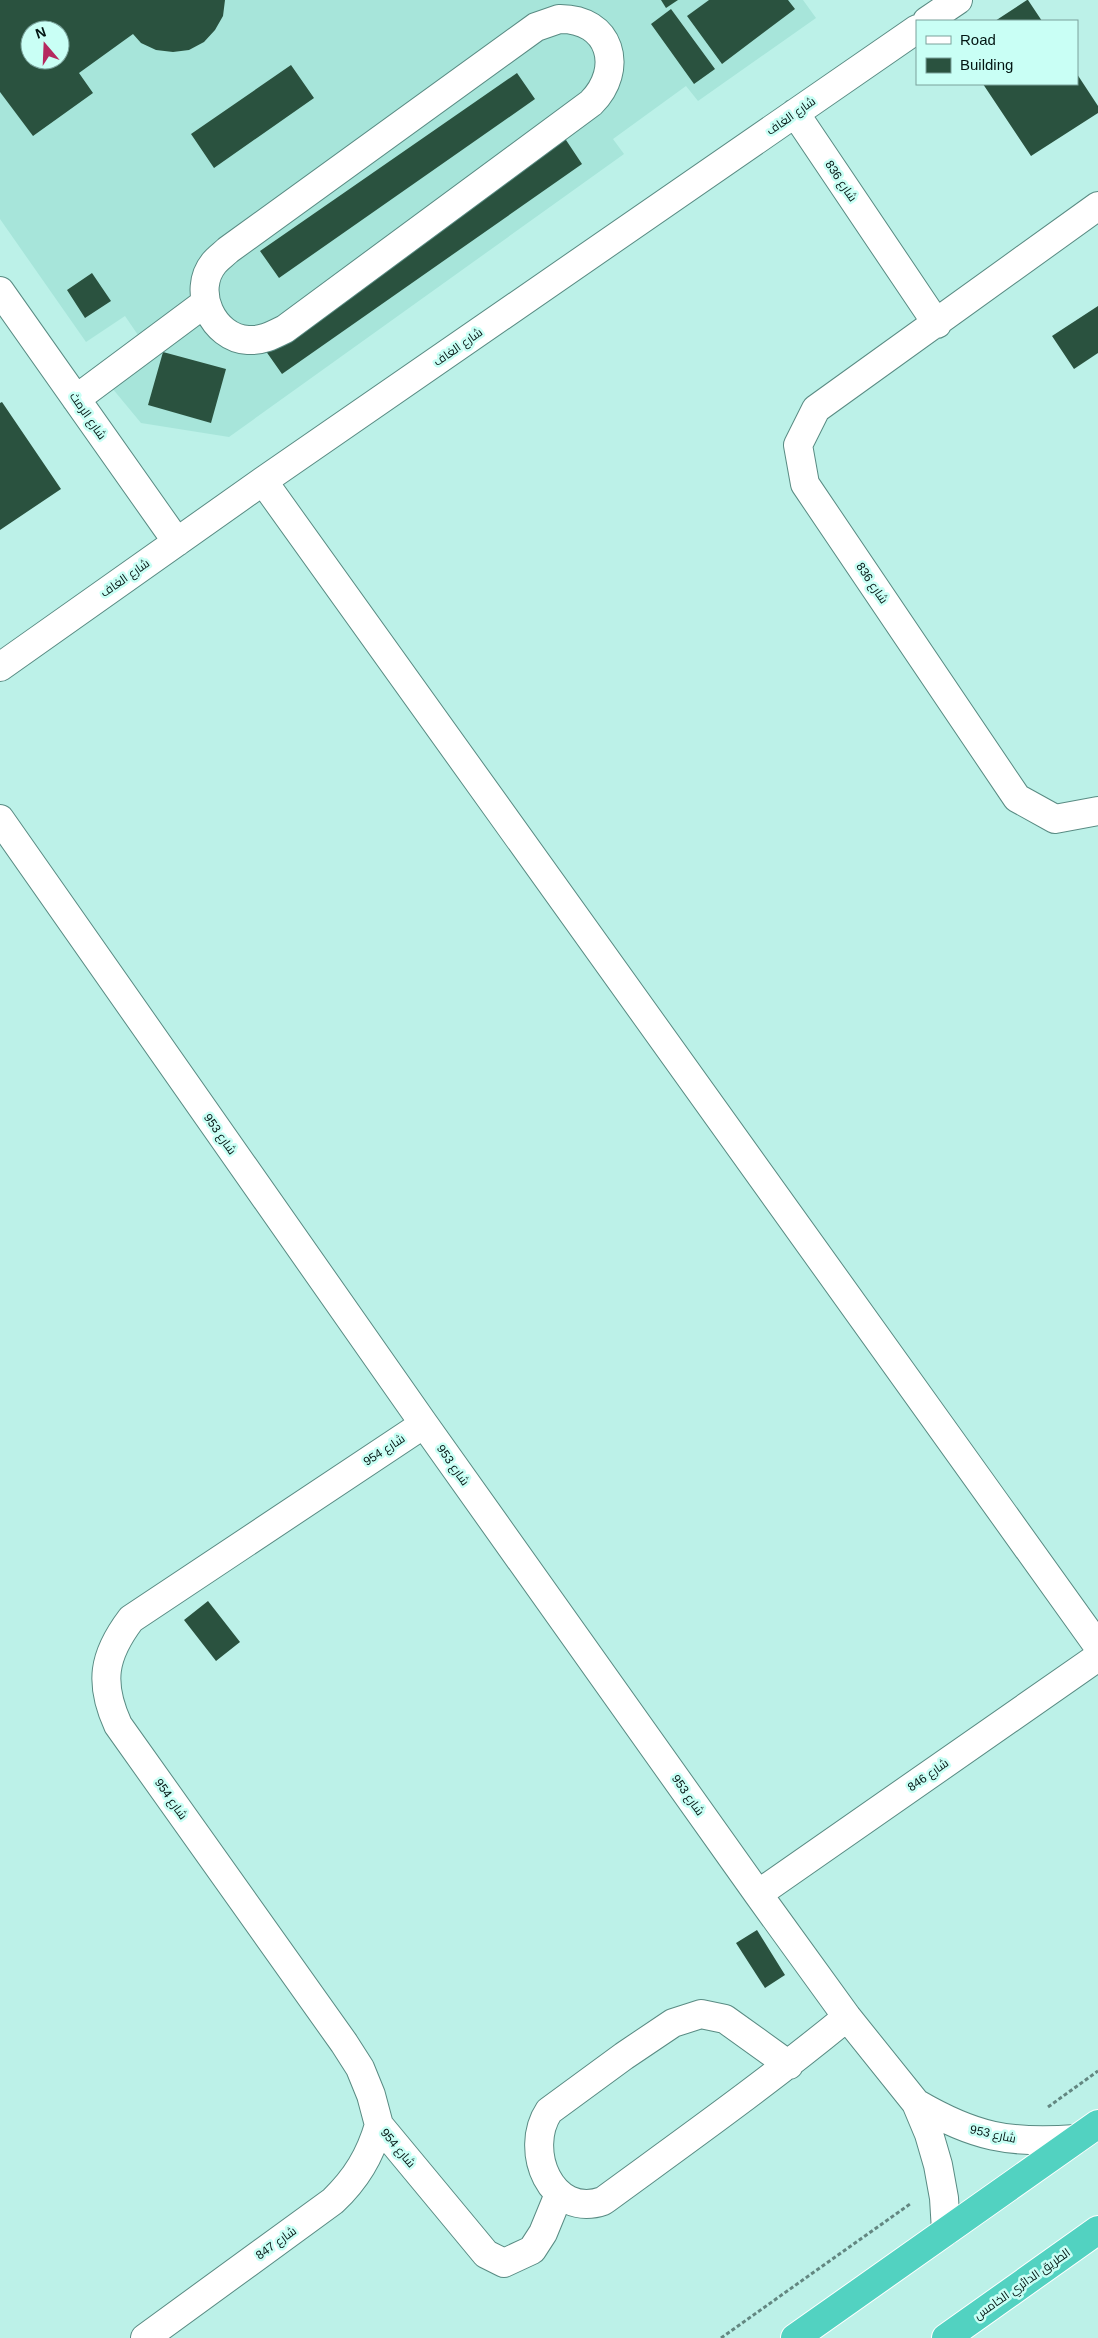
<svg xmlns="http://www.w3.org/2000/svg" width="1098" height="2338" font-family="Helvetica,Cairo,sans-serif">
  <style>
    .built { fill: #a7e5da; fill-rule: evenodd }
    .building { fill: #2a523f; fill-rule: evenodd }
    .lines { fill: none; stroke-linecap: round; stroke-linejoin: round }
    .minor-casing { stroke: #598b83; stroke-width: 30 }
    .highway-casing { stroke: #fff; stroke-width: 30 }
    .path { stroke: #638781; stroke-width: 3; stroke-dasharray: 4 2.5; stroke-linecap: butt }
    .minor { stroke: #fff; stroke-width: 28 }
    .highway { stroke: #52d2c1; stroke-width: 28 }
    .labels { text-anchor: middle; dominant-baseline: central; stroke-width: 5; stroke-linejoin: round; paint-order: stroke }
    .street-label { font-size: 12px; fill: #031613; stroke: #c9fff5 }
  </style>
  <rect width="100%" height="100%" fill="#bcf1e8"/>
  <path class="built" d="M0 0H803L816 18 698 101 686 86 613 139 624 154 229 437 141 423 112 388 153 357 125 316 86 342 0 219ZM30 30H60V60H30Z"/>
  <path class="building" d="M0 0H225L223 16 215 30 204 42 189 50 173 52 156 50 141 43 133 34 79 73 93 93 33 136 0 92ZM30 30H60V60H30Z
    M661 0H678L666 8Z
    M709 0H788L795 9 722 64 687 16Z
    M1028 0 1042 21H995L1027 0Z
    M671 9 715 69 694 84 651 24Z
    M291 65 314 98 214 168 191 134Z
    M517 73 535 99 279 278 260 251Z
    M1077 74 1098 106V113L1031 156 983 84H1077Z
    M564 137 582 164 282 374 263 347Z
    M92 273 111 301 85 318 67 290Z
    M1098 306V353L1074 369 1052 336Z
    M163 352 226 369 211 423 148 405Z
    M2 402 61 489 0 530V403Z
    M208 1601 240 1642 216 1661 184 1620Z
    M757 1930 785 1975 765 1988 736 1943Z"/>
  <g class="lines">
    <g class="minor-casing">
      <path id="minor" d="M559 19C611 18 625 69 591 103L285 329C273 335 262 341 248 340 213 338 191 291 214 263 218 258 224 254 228 250L536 27Z
        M927 21 958 0
        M795 113 937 324
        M1098 206 816 409 798 445 805 484 1017 798 1055 819 1098 811
        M0 291 177 542
        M76 399 205 303
        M263 481 1098 1646
        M0 667 263 481 917 29
        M0 819 424 1424 758 1894 847 2017 916 2103 929 2134 938 2165 944 2198 946 2231
        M424 1424 131 1619C103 1656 99 1683 118 1725L344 2043 360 2068 371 2095 379 2125 486 2254 504 2263 532 2250 543 2233 559 2194
        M758 1894 1098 1657
        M789 2065 725 2019 701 2014 673 2023 624 2056 549 2111C523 2150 551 2219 603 2201 685 2141 768 2082 847 2017
        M916 2103C974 2137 1009 2144 1076 2139
        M145 2338 333 2201C356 2179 370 2156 379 2125"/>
    </g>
    <g class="highway-casing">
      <path id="highway" d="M795 2338 1098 2124
        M946 2338 1098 2230"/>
    </g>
    <path class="path" d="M1048 2107 1098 2071
      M721 2338 910 2204"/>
    <use href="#minor" class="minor"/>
    <use href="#highway" class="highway"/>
  </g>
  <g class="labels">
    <g class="street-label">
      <text transform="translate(791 116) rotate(-35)">شارع الغاف</text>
      <text transform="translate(841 181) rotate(56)">شارع 836</text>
      <text transform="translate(458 347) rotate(-35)">شارع الغاف</text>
      <text transform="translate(88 416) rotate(55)">شارع الرمث</text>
      <text transform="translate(125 578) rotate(-35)">شارع الغاف</text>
      <text transform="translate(872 583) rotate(56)">شارع 836</text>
      <text transform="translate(220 1134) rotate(55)">شارع 953</text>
      <text transform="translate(384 1450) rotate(-33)">شارع 954</text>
      <text transform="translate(453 1465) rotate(55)">شارع 953</text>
      <text transform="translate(928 1775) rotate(-35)">شارع 846</text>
      <text transform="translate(688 1795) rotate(55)">شارع 953</text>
      <text transform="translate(171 1799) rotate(55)">شارع 954</text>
      <text transform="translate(993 2134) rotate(12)">شارع 953</text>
      <text transform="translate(398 2148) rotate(50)">شارع 954</text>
      <text transform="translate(276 2243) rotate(-36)">شارع 847</text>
      <text transform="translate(1022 2284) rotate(-35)">الطريق الدائري الخامس</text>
    </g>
  </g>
  <rect x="916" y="20" width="162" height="65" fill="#c9fff5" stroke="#7aa29b"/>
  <rect x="926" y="36" width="25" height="8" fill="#ffffff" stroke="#7aa29b"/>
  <text x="960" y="45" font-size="15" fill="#031613">Road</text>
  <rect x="926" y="58" width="25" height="15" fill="#2a523f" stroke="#7aa29b"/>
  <text x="960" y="70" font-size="15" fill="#031613">Building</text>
  <g transform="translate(45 45) rotate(341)"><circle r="24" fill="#c9fff5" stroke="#7aa29b"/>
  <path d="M0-4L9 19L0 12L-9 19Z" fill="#b5295f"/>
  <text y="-8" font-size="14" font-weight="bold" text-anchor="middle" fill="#031613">N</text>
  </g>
</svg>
